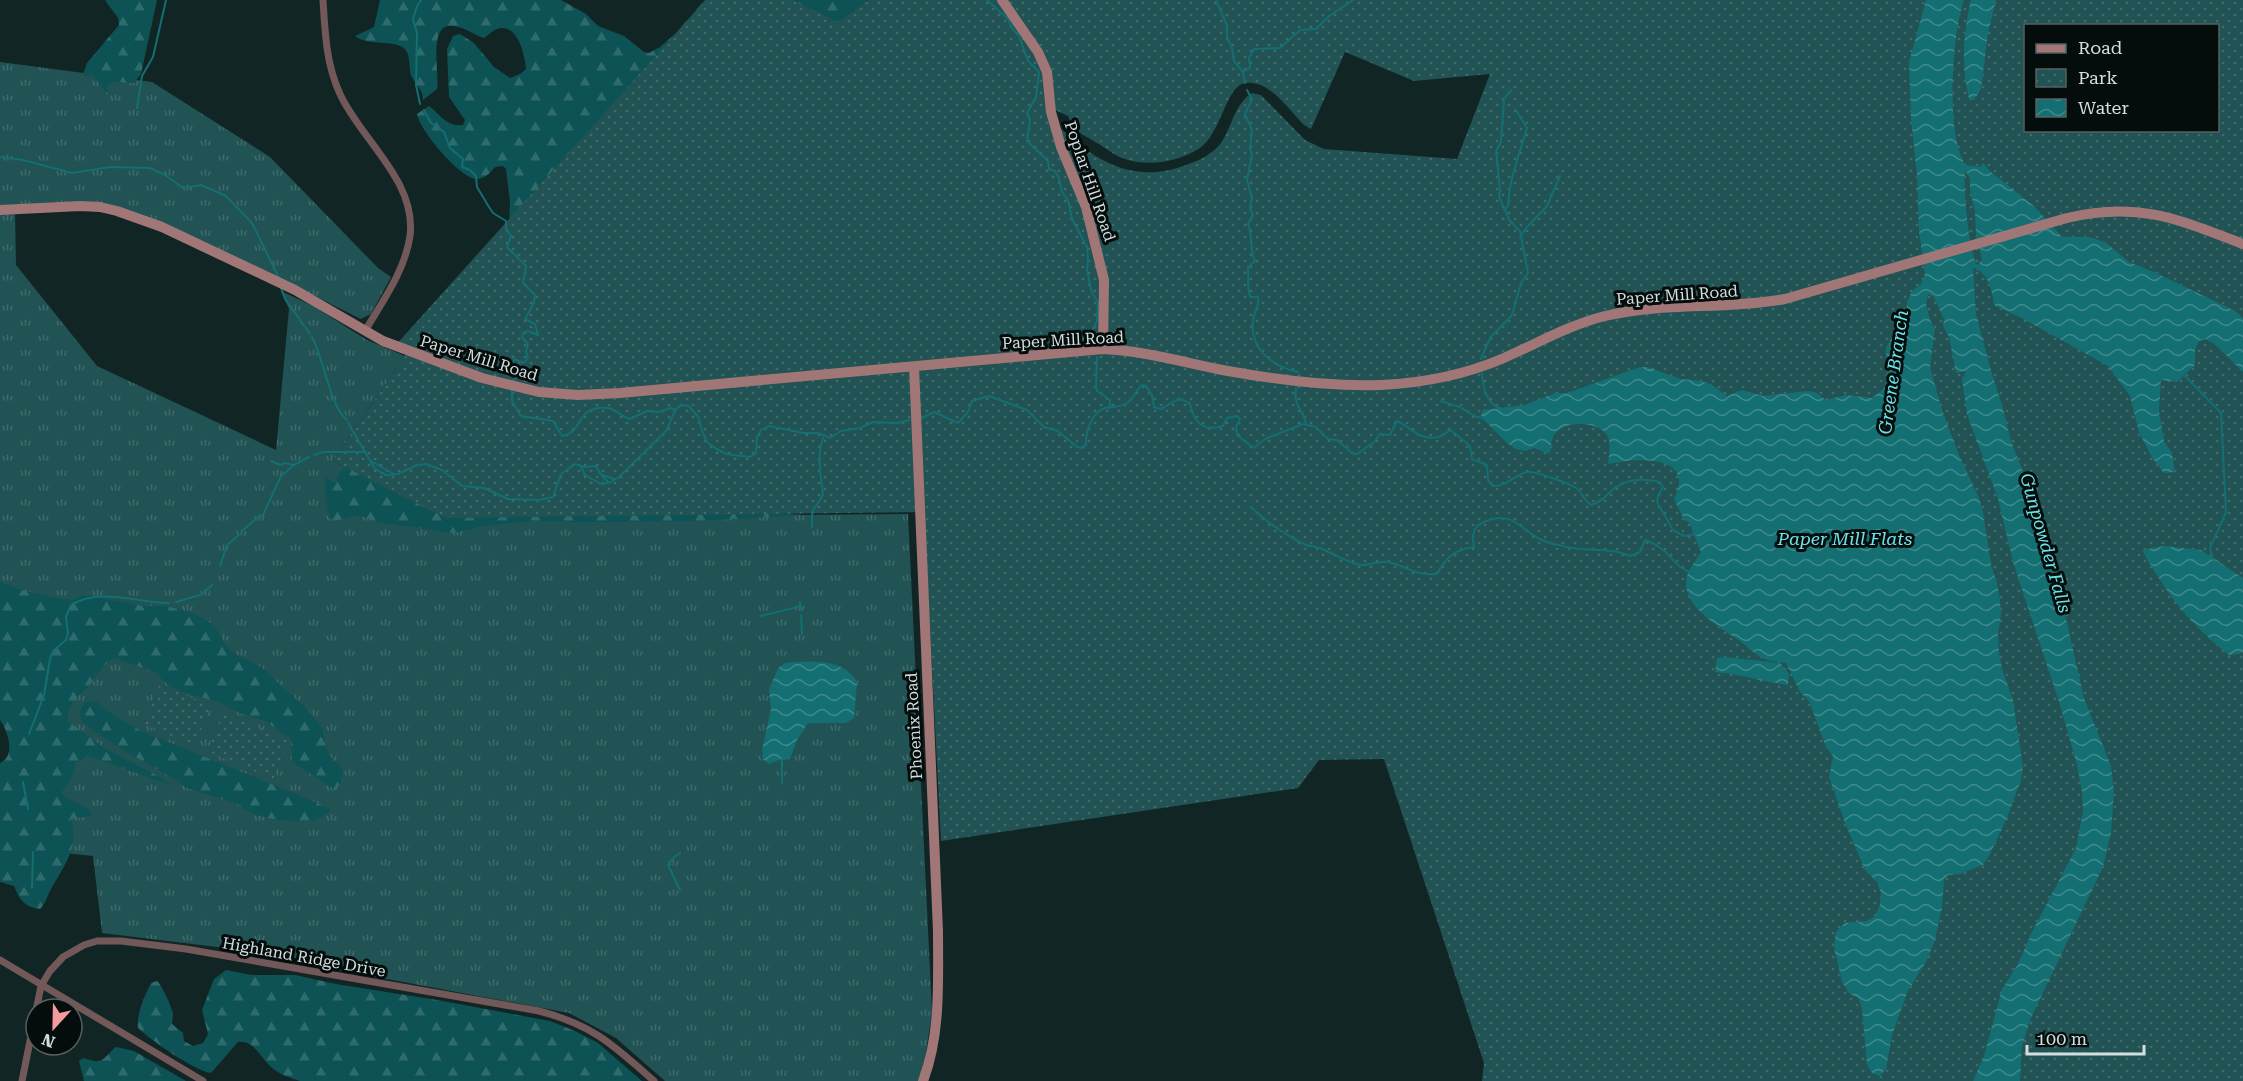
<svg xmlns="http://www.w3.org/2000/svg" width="2243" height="1081" font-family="'Roboto Serif',serif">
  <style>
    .grass { fill: url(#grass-tufts) }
    .forest { fill: url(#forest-firs) }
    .park { fill: url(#park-dots); fill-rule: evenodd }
    .water { fill: url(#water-waves); fill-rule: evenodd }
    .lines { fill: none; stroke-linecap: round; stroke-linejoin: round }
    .stream { stroke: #136f72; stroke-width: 2 }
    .street { stroke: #725858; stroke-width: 7 }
    .secondary { stroke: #a17677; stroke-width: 10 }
    .labels { text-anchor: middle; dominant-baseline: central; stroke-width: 6; stroke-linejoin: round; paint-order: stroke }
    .street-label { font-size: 16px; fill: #d3dede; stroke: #050c0c }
    .water-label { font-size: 18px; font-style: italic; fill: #6be4e9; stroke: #050c0c }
  </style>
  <defs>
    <pattern id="grass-tufts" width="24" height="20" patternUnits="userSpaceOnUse" patternTransform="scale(1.5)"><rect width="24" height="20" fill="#215254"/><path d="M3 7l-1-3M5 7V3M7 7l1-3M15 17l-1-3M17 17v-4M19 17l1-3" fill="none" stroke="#406a6c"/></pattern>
    <pattern id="forest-firs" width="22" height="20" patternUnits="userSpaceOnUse" patternTransform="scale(1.5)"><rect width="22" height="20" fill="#0d5254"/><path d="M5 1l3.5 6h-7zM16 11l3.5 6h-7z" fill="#2f6a6c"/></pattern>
    <pattern id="park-dots" width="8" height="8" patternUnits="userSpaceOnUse" patternTransform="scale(1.5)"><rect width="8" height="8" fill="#215254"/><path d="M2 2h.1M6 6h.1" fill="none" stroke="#406a6c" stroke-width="1.8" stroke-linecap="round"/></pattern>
    <pattern id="water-waves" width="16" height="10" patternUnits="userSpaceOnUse" patternTransform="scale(1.5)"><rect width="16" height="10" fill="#136f72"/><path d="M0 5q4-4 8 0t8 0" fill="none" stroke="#408a8c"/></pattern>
  </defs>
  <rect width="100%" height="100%" fill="#122525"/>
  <path class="grass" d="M0 62 152 82 270 157 378 268 391 277 371 314 361 319 297 287 129 210 0 205Z
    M0 213H15L16 265 97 366 276 450 289 309 281 291 313 306 367 340 405 356 333 461 446 518 908 514 932 1012 924 1066 919 1081H665L616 1038 569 1013 217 947 102 933 93 856 6 847 21 763 0 714Z"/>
  <path class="forest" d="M105 0H157L141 74 134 83C122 84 113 77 106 88L110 92 107 95 93 75 85 77 83 74 87 63 119 25 118 18Z
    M380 0H561L586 14 598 26 624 36 644 52 649 53 660 47 675 34 705 0H974L509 222 510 202 506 169 503 166 495 167C490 173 485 179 476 179 460 178 420 131 417 114L429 106C440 114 446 127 463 125L465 120 449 97 447 49 453 36 460 34 474 43 494 67 510 78 520 74 526 69C525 56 519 28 502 28 495 28 490 34 484 38 474 35 465 27 453 26 427 23 440 74 437 89L423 100C423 89 415 85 411 75 409 68 410 58 407 52 401 38 367 47 355 36L374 27Z
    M348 468 802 515 700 521 588 522 533 521 484 526 454 533 378 522 358 515 335 521 332 520 328 513 325 492V479L327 477 332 482 336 483 340 471Z
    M0 582 21 590 52 597 72 600 85 595 143 606H166L185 611 205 619 215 627 230 651 261 667 307 709 322 728 328 754 343 770 341 782 336 790 292 762 291 740 266 721 240 713 218 702 177 690 167 684 155 672 114 658C103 665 99 671 92 682 80 698 70 697 67 721L106 749 158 776 172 786 86 755 83 760 76 762 72 777 61 793C70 802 83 804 92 813L91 816 71 819C80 846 64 866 51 889 47 896 46 903 40 909 24 907 20 900 14 886L0 882V763C16 756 8 731 0 720Z
    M96 701 113 715 141 731 313 801 331 810C326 815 317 820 310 821 295 823 247 818 241 805L187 788 178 781 125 751 94 731 81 720 80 711 85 702Z
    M226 970 251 975H295L336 984 437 1000 550 1021 575 1031 598 1043 642 1081H300C290 1078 278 1074 270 1066 259 1056 254 1040 238 1042L211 1073C193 1070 152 1041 138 1028 136 1015 145 995 151 983L157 981C161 983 173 1010 173 1014 173 1017 172 1021 172 1024L183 1033 184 1041 193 1046 203 1043 208 1034 202 1010 214 979Z
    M116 1047 134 1051 186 1081H84L79 1061 83 1058C87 1059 90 1060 94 1061 105 1063 108 1052 116 1047Z"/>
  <path class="park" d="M706 0H792L838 22 870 0H2243V1081H1482L1484 1063 1384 759 1319 760 1298 788 941 841 924 512 446 518 333 461 407 353 394 347ZM2026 26H2218V130H2026ZM1345 52 1414 81 1490 74 1457 159 1324 149 1305 140 1261 95 1252 93C1235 103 1232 127 1221 143 1213 154 1198 161 1186 165 1134 185 1094 161 1057 125L1055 110 1068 116C1074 132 1083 134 1097 143 1106 148 1115 156 1125 159 1150 167 1178 162 1200 148 1220 134 1226 90 1242 84 1267 76 1289 110 1304 125L1311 129Z
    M160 684 211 706 194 746 143 724Z
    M223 713 286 739 288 744 273 779 207 751Z"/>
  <path class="water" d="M1926 0H1964C1952 34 1945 137 1966 165L1980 167 1983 163 1991 172 2034 206 2062 237H2089L2105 242 2129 262 2154 272 2235 311 2243 318V372L2217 346 2206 339 2199 341 2195 350V365L2177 382 2161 380 2159 411 2164 441 2172 453 2175 472 2164 473 2151 456 2139 432 2130 396 2108 366 2020 317 1995 306C1991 291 1990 273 1973 268L1976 314 1992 374 2002 405 2011 441 2034 500 2062 601 2084 698 2111 766 2114 792 2111 833 2103 867 2030 1020 2022 1047 2020 1081H1973L1984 1056 2002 989 2017 966 2032 932 2076 848 2083 811 2082 792 2077 765 2060 705 2013 562 1998 499 1967 414 1962 379 1966 371 1956 373 1949 337 1943 326 1944 320 1934 297 1928 294 1926 304 1930 320 1935 329 1930 367 1942 410 1959 455 1979 498 1983 512 1991 565 1997 583 2000 600 2001 615 1998 634 1999 652 2002 669 2013 700 2023 767 2021 780 2007 818 1989 856 1983 865 1960 874 1948 875 1944 880 1942 907 1935 940 1927 960 1908 991 1892 1035 1886 1069 1880 1076 1872 1073 1867 1065 1862 1010 1859 999 1849 993 1842 982 1834 948 1836 932 1845 923 1868 921 1875 916 1880 905 1881 893 1877 882 1865 870 1845 823 1829 777 1833 756 1826 747 1809 701 1800 692 1786 663C1778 662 1766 661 1759 656 1752 652 1747 646 1740 641 1722 629 1688 610 1686 585 1685 573 1695 562 1701 552L1689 522 1684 520 1674 499C1676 494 1680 486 1679 481 1678 453 1625 460 1608 464 1609 456 1611 444 1608 437 1600 420 1563 420 1554 435 1551 440 1551 448 1550 454L1534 448 1526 451 1516 449 1507 443 1481 417 1482 410 1525 405 1555 393H1567L1640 367H1647L1681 379 1702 381 1711 384 1727 396 1742 390 1763 396 1808 391 1815 392 1826 400 1846 395 1872 398 1882 390 1887 382 1886 348 1893 335 1906 320 1907 302 1912 291 1921 284 1925 274 1919 231 1917 175 1911 118 1909 62ZM1965 171 1970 178V191L1975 211 1976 236 1982 260 1977 265C1969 253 1963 187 1965 171Z
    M1971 0H1996L1988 33 1981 89 1974 100 1969 99C1961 65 1963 34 1971 0Z
    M2164 546 2201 550 2243 578V652L2239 654 2229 655C2188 622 2168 596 2142 550Z
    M1725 657 1780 663 1789 674 1788 685C1763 682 1740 674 1715 672L1717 658Z
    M794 662C816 661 845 660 857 682L854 718 846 723H808L797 740 790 759 779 760 769 764 763 759 762 750 771 709 769 690 778 668 785 663Z"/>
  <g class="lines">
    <path class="stream" d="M987 0 1008 19 1012 28 1019 36 1028 61 1039 72 1036 97 1027 113 1030 120 1027 141 1048 161 1049 169 1055 171 1059 178 1062 192 1068 200 1072 219 1087 247 1088 259 1087 271 1092 293 1098 302 1097 321 1093 329 1095 343
      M1216 0 1227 26V37L1232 48 1234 61 1243 72 1245 83
      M1243 72 1250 68 1249 58 1254 49 1280 48 1300 30 1316 29 1328 17 1353 0
      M1247 90 1252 99 1245 114 1252 130 1250 148 1252 155 1247 180 1252 198 1250 208 1253 215 1248 224C1254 239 1248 246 1255 261L1248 267C1249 277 1247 287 1250 297H1258C1260 306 1254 311 1253 320 1249 348 1272 367 1298 372
      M420 104 416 85 417 33 413 19 417 6 421 0
      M137 108 142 76 153 57 166 0
      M424 110 431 123 444 132 450 148 463 159 462 167 470 170 476 176 477 187 489 207 493 213 506 221V229L511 236 507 247 526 266 523 283 535 295 534 303 525 319 535 324 538 335 528 331 523 333 522 337 528 344 526 351 528 358 524 363 514 359 513 363 517 376 513 382
      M0 157 23 160 72 173 110 167 150 168 165 175 183 188 201 185 226 196 252 223 279 278
      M1504 210 1508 206C1509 179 1520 153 1527 128L1516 110
      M1520 237 1527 227 1547 206 1560 176
      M281 288 285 299 310 334
      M312 337C324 359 330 407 347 420
      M1097 357 1096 387 1097 391 1110 400V408
      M1481 359 1490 338 1512 315 1521 283 1528 273 1520 231 1510 221 1499 197 1500 190 1496 151 1501 142 1504 99 1511 90
      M1482 373C1483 388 1486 404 1502 409
      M2183 374 2221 413 2226 512 2210 548 2213 559
      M1296 388C1293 409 1304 408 1306 425
      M512 390V401L521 416 553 421 562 436C585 432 574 405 608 408 616 409 622 417 630 419L647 411 659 412 671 408 675 410
      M1441 401 1459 407 1477 417 1485 418
      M922 418 934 412 958 423 968 412 972 401 989 396 1027 410 1044 427 1058 431 1077 447 1083 448 1086 445C1085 433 1092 409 1109 407 1115 407 1121 407 1127 403 1135 399 1135 390 1142 385L1146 386 1152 395 1154 407 1161 409C1173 403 1178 394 1190 404 1194 422 1202 432 1223 426L1227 418 1237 416 1240 419 1236 427 1237 435 1254 448 1265 439 1303 424 1316 427 1328 439 1337 440 1352 453 1357 454 1374 442 1380 434 1390 435 1397 421C1412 428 1420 441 1438 437 1443 436 1446 432 1451 430L1470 446 1472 459 1487 465 1488 480 1493 486C1505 487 1516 475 1527 472 1533 470 1570 484 1576 488 1583 493 1584 501 1591 505 1600 502 1604 498 1610 492 1625 478 1642 478 1660 482L1663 487 1658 496 1657 502 1673 530 1684 536 1697 534
      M348 423 375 469 386 475 398 474 417 465 426 464 442 470 462 486 484 488 508 499 539 500 553 497 561 474 575 464 585 467 596 466 599 472 609 483
      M314 455 323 452H366
      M271 461 281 465 285 463 294 465
      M371 461 394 474
      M580 465 585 475 601 484 609 483 619 477 667 430 675 410 681 405 689 406 699 418 702 431 707 442 715 448 726 454 750 457 756 453 757 437 761 430 769 426 803 433H818L830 438 841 431 860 428 873 422 897 423 910 420
      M600 474 614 479
      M1251 507C1267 523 1284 534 1304 544 1310 547 1316 546 1322 549 1336 555 1346 562 1361 565 1371 566 1379 560 1389 562 1407 567 1416 576 1437 574 1447 556 1454 550 1474 547 1472 537 1472 528 1482 523 1514 507 1522 533 1544 541 1551 544 1559 545 1567 547 1588 552 1610 547 1630 556L1640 552 1645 540C1650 542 1655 544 1659 547 1672 555 1675 568 1691 572
      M812 527V512L823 495C821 475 816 455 824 435
      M242 531 257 518 263 515 281 476 294 465 309 457
      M220 566 227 545 239 535
      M176 602 200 595 212 585
      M800 602 801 610
      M801 615 802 634
      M761 616 801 606
      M29 734 44 695 50 659 53 651 66 640 68 633 66 617 71 605C100 587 137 603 169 603
      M23 782 28 809
      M782 783V759
      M32 888 33 852
      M680 890 668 865 673 858 680 853"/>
    <path class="street" d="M323 0C325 32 326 64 340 94 361 140 417 181 410 236 405 271 382 302 365 331
      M0 960 203 1081
      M22 1081 41 986 50 971 63 957 84 945 97 941H121L186 949 539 1011C593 1025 613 1045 654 1081"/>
    <path class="secondary" d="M1002 0 1038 52 1047 72 1051 112 1061 147 1086 207 1104 280 1103 349
      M0 210 80 206 100 207 117 211 162 227 295 290 383 341 482 378 539 392 578 395 620 393 1103 349C1146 351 1186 363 1228 371 1278 380 1330 387 1381 385 1422 383 1467 374 1504 358 1538 343 1569 325 1605 316 1663 302 1725 310 1785 299L2067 218C2138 201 2178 219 2243 244
      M914 367 938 931C938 981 941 1034 923 1081"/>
  </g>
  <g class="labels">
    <g class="street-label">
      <text transform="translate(1090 181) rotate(71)">Poplar Hill Road</text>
      <text transform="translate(1677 295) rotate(-4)">Paper Mill Road</text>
      <text transform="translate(1063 340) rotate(-3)">Paper Mill Road</text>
      <text transform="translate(479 358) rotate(17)">Paper Mill Road</text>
      <text transform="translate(914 726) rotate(-93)">Phoenix Road</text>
      <text transform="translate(304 957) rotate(10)">Highland Ridge Drive</text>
    </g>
    <g class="water-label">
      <text transform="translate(1893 372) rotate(-82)">Greene Branch</text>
      <text x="1845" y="538">Paper Mill Flats</text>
      <text transform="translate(2046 543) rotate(74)">Gunpowder Falls</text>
    </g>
  </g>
  <rect x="2024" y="24" width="195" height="108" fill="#050c0c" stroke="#576060" stroke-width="1.5"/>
  <rect x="2036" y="44" width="30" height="9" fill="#a17677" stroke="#576060" stroke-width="1.5"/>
  <text x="2078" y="54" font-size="18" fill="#d3dede">Road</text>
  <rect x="2036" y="69" width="30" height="18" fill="url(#park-dots)" stroke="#576060" stroke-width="1.5"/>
  <text x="2078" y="84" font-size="18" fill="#d3dede">Park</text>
  <rect x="2036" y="99" width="30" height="18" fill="url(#water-waves)" stroke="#576060" stroke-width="1.5"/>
  <text x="2078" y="114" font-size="18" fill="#d3dede">Water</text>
  <g transform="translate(54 1027) rotate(202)"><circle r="28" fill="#050c0c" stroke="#576060" stroke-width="1.5"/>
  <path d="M0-4.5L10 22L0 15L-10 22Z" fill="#f59b9e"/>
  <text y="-9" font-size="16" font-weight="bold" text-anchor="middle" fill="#d3dede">N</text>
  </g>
  <path d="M2027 1045v9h117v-9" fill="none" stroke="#d3dede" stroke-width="3"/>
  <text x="2036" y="1045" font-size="18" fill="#d3dede" stroke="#050c0c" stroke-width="4.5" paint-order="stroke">100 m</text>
</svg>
